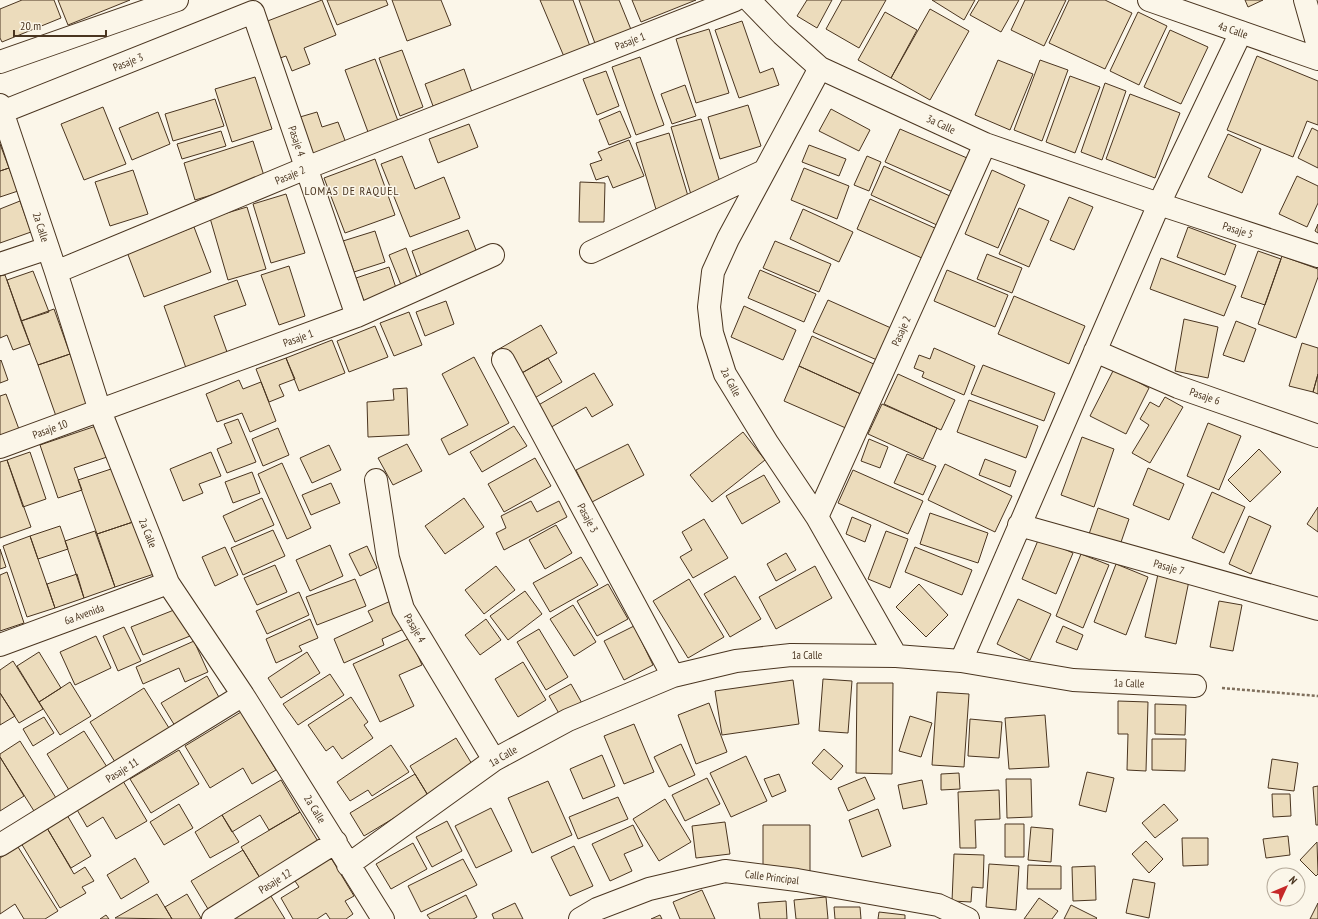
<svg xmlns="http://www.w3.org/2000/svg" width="1318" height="919" font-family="'PT Sans Narrow',sans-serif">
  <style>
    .building { fill: #ecdcbc; stroke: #4a3520 }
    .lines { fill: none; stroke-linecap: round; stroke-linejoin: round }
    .minor-casing { stroke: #4a3520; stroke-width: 24 }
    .path { stroke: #7f6f5c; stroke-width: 2.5; stroke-dasharray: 3 2; stroke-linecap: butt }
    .minor { stroke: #fbf6e9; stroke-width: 22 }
    .labels { text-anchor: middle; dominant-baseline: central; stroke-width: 3; stroke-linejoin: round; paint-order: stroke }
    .street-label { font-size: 11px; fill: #4a3520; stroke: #fbf6e9 }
    .neighbourhood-label { font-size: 12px; letter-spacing: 1px; fill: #4a3520; stroke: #fbf6e9 }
  </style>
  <rect width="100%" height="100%" fill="#fbf6e9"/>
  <path class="building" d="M22 0H54L61 18 2 42 0 38V9Z
    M58 0H130L68 25Z
    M322 0 336 35 304 48 310 64 292 71 286 56 280 58 265 22Z
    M327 0H386L388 5 337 25Z
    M392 0H441L451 25 407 41Z
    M540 0H573L591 49 565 59Z
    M579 0H619L632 32 596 46Z
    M632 0H696L641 22Z
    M807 0H832L817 28 797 16Z
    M842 0H886L859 48 826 29Z
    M932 0H975L964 20Z
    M979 0H1019L1001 32 970 15Z
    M1025 0H1066L1044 46 1011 30Z
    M1069 0H1105L1132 13 1105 69 1049 43Z
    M1245 0H1263L1248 7Z
    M930 9 969 31 930 100 891 78Z
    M885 12 917 30 891 78 858 60Z
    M1138 12 1167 26 1139 85 1110 71Z
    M742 21 760 73 773 68 779 85 739 98 715 30Z
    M709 29 729 93 696 103 676 39Z
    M1170 30 1208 47 1181 104 1144 87Z
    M402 50 423 107 400 116 379 58Z
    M1257 56 1318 81V125L1307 121 1293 157 1227 130Z
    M640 57 664 125 636 135 612 67Z
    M375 59 398 121 368 132 345 70Z
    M998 60 1033 74 1010 130 975 115Z
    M1040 60 1068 70 1042 141 1014 130Z
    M464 69 472 92 433 106 425 84Z
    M606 71 619 106 597 115 583 79Z
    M1070 76 1100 87 1075 153 1046 142Z
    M255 77 272 129 232 142 215 89Z
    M1105 83 1126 91 1102 160 1081 152Z
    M685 85 696 116 672 124 661 94Z
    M1130 94 1180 113 1155 178 1106 159Z
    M215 99 224 126 173 141 165 114Z
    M748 105 761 146 720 159 708 117Z
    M103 107 126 164 84 180 61 124Z
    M831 109 870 130 859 151 819 131Z
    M620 111 631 137 609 145 599 120Z
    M158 112 170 144 132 160 119 128Z
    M317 112 322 127 338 122 346 143 314 156 300 117Z
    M701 119 722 189 692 198 671 127Z
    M469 124 478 147 438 163 429 139Z
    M1312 128 1318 131V168L1298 158Z
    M900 129 967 158 953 192 885 162Z
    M221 131 226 146 182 159 177 144Z
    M669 133 691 206 658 216 636 143Z
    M1228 134 1261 149 1242 193 1208 177Z
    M629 140 644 176 613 188 608 176 596 180 590 164 602 160 598 152Z
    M253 141 265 179 195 200 184 163Z
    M0 144 9 168 0 171Z
    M809 145 846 159 839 176 802 162Z
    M402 156 415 189 444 177 460 218 410 237 381 164Z
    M867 156 881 162 869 191 854 185Z
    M375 159 395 215 345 233 324 178Z
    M884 166 952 197 939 226 871 195Z
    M9 168 18 191 0 197V171Z
    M804 168 849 186 837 219 791 200Z
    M133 170 148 214 110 226 95 182Z
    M992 170 1025 185 998 248 965 234Z
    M1297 176 1318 186V203L1307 227 1279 214Z
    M580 182 605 183 604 222H579Z
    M286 194 305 253 271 263 253 204Z
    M1069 197 1093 207 1074 250 1050 240Z
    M870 199 937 229 924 259 857 229Z
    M20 201 31 232 0 243V209Z
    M247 207 266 269 228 280 210 218Z
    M1019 208 1049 221 1029 267 999 254Z
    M803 209 853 232 839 262 790 239Z
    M1318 224V233L1315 231Z
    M194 227 211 272 144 297 127 252Z
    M1188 227 1236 245 1225 275 1177 257Z
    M468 230 480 260 423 281 412 251Z
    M375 231 385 262 354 272 343 241Z
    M775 241 831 264 819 292 763 268Z
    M406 248 419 283 403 290 389 255Z
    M1258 251 1281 259 1265 305 1241 297Z
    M987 254 1022 268 1012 293 977 279Z
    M1282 256 1318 269V277L1296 338 1258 324Z
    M1161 258 1236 286 1224 316 1150 289Z
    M289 266 305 316 279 325 261 275Z
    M389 267 397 291 364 302 356 278Z
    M760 270 816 294 804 322 748 298Z
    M947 270 1008 295 995 327 934 301Z
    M33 271 49 312 21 321 7 280Z
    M5 275 30 344 13 350 7 335 0 338V276Z
    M237 280 246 305 214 316 227 352 186 368 164 306Z
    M1014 296 1085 326 1069 364 998 334Z
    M828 300 891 328 877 360 813 332Z
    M446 301 454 324 425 336 416 312Z
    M744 306 796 330 783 360 731 337Z
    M54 309 70 354 38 365 21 321Z
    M409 312 422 345 394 356 380 323Z
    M1184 319 1218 327 1208 378 1175 371Z
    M1236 321 1256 329 1244 362 1223 355Z
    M541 325 557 353 508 381 492 353Z
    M375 326 388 357 349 372 337 341Z
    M812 336 876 365 863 395 799 366Z
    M332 340 345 373 299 391 286 358Z
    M1302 343 1318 348V374L1313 392 1289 386Z
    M934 348 975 366 964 395 922 377 924 372 914 368 919 355 930 359Z
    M70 354 89 407 57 419 38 365Z
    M474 357 509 423 449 455 441 439 468 425 442 374Z
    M286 358 295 379 279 385 284 396 269 402 256 369Z
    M548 358 562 382 526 403 513 378Z
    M1 360 8 380 0 383V361Z
    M983 365 1055 393 1044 421 971 394Z
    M799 366 863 395 848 429 784 401Z
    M1114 369 1149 388 1126 434 1090 416Z
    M594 373 613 405 592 417 586 407 548 429 535 407Z
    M898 374 955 400 941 430 884 404Z
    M1318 374V394L1313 392Z
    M239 380 243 389 261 382 276 421 250 432 242 413 217 422 206 394Z
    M407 388 409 435 368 437 367 402 394 400 393 389Z
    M6 394 20 432 0 439V396Z
    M1165 397 1183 407 1150 463 1132 453 1149 425 1140 419 1150 402 1159 407Z
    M969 400 1038 426 1026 458 957 432Z
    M882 404 937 428 923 459 868 434Z
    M238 419 256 462 227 473 217 449 232 443 224 424Z
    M1208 423 1241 436 1219 490 1187 476Z
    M96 426 107 457 74 468 82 490 58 498 40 445Z
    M514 426 527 446 482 472 470 452Z
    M278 428 289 455 263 466 252 439Z
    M743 432 765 460 712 502 690 475Z
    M1082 437 1114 449 1094 507 1061 495Z
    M869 439 888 447 880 468 861 461Z
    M407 444 422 471 393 485 378 458Z
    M628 444 644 475 592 502 576 470Z
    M329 445 341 470 312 483 300 458Z
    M1259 449 1281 472 1250 502 1228 480Z
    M30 452 46 499 23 507 7 460Z
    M211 452 221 476 199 484 203 493 183 501 170 469Z
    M907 454 936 466 923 495 894 483Z
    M535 458 551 486 504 512 488 484Z
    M985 459 1016 471 1010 487 979 475Z
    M7 460 31 527 0 538V462Z
    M282 463 311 528 287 539 258 474Z
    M945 464 1012 496 995 532 928 500Z
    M117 467 136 521 97 534 78 480Z
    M1148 468 1184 484 1169 520 1133 505Z
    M853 470 923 501 908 534 838 503Z
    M252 472 260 493 233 503 225 482Z
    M764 475 780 502 742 524 726 496Z
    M331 483 340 503 311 515 302 495Z
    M1212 492 1245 507 1224 553 1192 538Z
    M262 498 274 525 235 542 223 516Z
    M464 498 484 527 445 554 425 526Z
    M531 501 537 512 559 501 567 517 504 550 496 533 506 528 501 516Z
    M1318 507V532L1307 524Z
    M1098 508 1129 519 1119 548 1088 537Z
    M930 513 988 533 978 563 920 544Z
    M1249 516 1271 526 1251 574 1229 564Z
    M852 517 871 525 865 542 846 534Z
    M704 519 728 558 693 578 680 557 692 550 682 532Z
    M136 521 154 574 115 587 97 534Z
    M556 525 572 553 545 569 529 540Z
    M60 526 68 549 38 559 30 536Z
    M273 530 285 556 243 575 231 548Z
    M95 531 115 587 84 598 65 541Z
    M886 531 908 539 890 588 868 579Z
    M30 536 55 608 27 617 3 546Z
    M1039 538 1073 553 1056 594 1022 579Z
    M330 545 343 576 310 591 296 560Z
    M367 546 377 568 360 576 349 554Z
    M225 547 238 575 215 586 202 557Z
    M915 547 972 570 962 595 905 572Z
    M0 549 6 567 0 569Z
    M786 553 796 570 776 581 767 564Z
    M1081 554 1109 565 1083 628 1056 616Z
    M581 557 598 585 550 612 533 583Z
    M1116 564 1148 577 1126 635 1094 622Z
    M275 565 287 592 257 605 244 578Z
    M496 566 515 590 484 614 465 590Z
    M815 566 832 598 776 629 759 597Z
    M1159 569 1190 576 1176 644 1145 637Z
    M7 572 24 623 0 631V575Z
    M77 574 84 598 55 608 47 584Z
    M735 576 761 619 730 637 704 594Z
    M355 579 366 606 317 625 306 597Z
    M689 579 724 637 688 658 653 601Z
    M608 584 628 619 597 636 577 601Z
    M919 584 948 615 926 637 896 607Z
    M525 591 542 614 508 640 490 616Z
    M299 592 309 615 267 634 256 611Z
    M1018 599 1051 614 1030 660 997 644Z
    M393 600 406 628 382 639 384 645 344 663 334 639 373 621 368 611Z
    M1219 601 1242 605 1233 651 1210 647Z
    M573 605 596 642 574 656 550 619Z
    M179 608 190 636 143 655 131 627Z
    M310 619 318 638 299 646 302 651 276 663 266 639Z
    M486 619 501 640 480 655 465 635Z
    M634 626 653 665 624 680 604 641Z
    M1063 626 1083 635 1077 650 1056 642Z
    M124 627 141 661 118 671 103 636Z
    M539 629 568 677 546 690 517 642Z
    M96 636 111 668 75 685 60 652Z
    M410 638 422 665 399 675 414 706 380 722 353 664Z
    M194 641 208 672 185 682 179 668 143 684 136 667Z
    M39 652 61 688 39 702 17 666Z
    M307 652 320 673 281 698 268 678Z
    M13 661 43 709 19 723 0 693V670Z
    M523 662 546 700 518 717 495 679Z
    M330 674 344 695 298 725 283 704Z
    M207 676 220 699 175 726 161 703Z
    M823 679 852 681 848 733 819 731Z
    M793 680 799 724 722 735 715 691Z
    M70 682 91 716 60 735 39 702Z
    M857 683H893L892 774 856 773Z
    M571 684 583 705 561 717 549 696Z
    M144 688 169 728 115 762 90 722Z
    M937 692 969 694 964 767 932 765Z
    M0 693 15 716 0 725Z
    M351 697 368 722 364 725 373 738 342 759 333 746 326 751 308 725Z
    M1118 701 1148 702 1146 771 1127 770 1128 734H1118Z
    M709 703 727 752 696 764 678 715Z
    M1155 704 1186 705 1185 735 1155 734Z
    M241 712 276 770 252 784 243 768 210 788 185 746Z
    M1045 715 1049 767 1009 769 1005 718Z
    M910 716 932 723 921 757 899 751Z
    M44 717 54 733 33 746 23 729Z
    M970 719 1002 722 999 758 968 756Z
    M634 724 654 772 624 784 604 736Z
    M84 731 107 767 69 790 47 754Z
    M456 738 475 769 429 797 410 766Z
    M1152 739H1186L1185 771 1152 770Z
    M20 741 56 798 34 811 0 757V754Z
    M681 744 695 775 669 787 654 757Z
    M391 745 409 772 372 796 368 790 350 801 337 782Z
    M824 749 843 766 831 780 812 763Z
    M179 750 199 784 151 813 130 779Z
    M602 755 615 786 583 799 570 769Z
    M746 756 767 801 731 817 710 773Z
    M0 757 24 796 0 811Z
    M1272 759 1298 763 1294 791 1268 788Z
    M1087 772 1114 778 1106 812 1079 805Z
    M959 773 960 789 941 790V774Z
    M415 774 429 797 364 836 350 813Z
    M779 774 786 791 772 797 764 779Z
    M865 777 875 799 848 811 838 788Z
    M707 778 720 804 685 821 672 795Z
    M1006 779H1031L1032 817 1007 818Z
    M281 780 300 812 269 830 260 815 232 832 222 815Z
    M922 780 927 804 903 809 898 785Z
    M123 781 147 821 116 839 103 817 87 827 76 808Z
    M548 781 572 835 532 853 508 798Z
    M1318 786V825H1316L1313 787Z
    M999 790 1000 819 975 820 976 848H960L958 792Z
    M1272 794H1290L1291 816 1273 817Z
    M618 797 628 819 578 839 569 817Z
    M665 799 691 842 659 861 633 819Z
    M179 804 193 828 164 845 150 822Z
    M1164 804 1178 820 1155 838 1142 823Z
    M491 808 512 851 476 868 455 826Z
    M878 809 891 846 862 857 849 820Z
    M300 812 319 843 260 878 241 847Z
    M67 815 91 856 71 868 47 828Z
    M222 815 239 842 210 858 195 832Z
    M447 821 462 851 432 867 416 837Z
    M725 822 730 854 696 858 692 826Z
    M1005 824H1024V857H1005Z
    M633 825 643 846 624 854 632 871 610 881 592 844Z
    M763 825H810V872L763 871Z
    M1031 827 1053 829 1051 862 1028 860Z
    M47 828 74 874 85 867 94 881 82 887 86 893 60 908 21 843Z
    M1288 836 1290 855 1266 858 1263 839Z
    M1182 838H1208V865L1183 866Z
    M1146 841 1163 859 1149 873 1132 854Z
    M1317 842 1318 874 1316 876 1300 860Z
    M413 843 427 869 391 889 376 864Z
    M574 846 593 886 570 896 551 857Z
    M18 847 58 911 45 919H24L15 904 0 914V858Z
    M243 850 260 878 208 909 191 881Z
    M954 854 984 855 983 888 972 887 971 902 952 901Z
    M135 858 149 882 121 899 107 875Z
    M331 858 354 896 345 901 353 914 346 919H330L326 913 317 919H293L281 898 299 887 295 881Z
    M463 859 477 885 421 912 408 886Z
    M989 864 1019 866 1016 910 986 907Z
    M1028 865 1061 866V889H1027Z
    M1095 866 1096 900 1073 901 1072 867Z
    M1133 879 1155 883 1149 918 1126 913Z
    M702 890 715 919H680L673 902Z
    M269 893 285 919H227Z
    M157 894 172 919 115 918Z
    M187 894 201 918 199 919H172L165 907Z
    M466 895 477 917 473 919H430L427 915Z
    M826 897 828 919H796L794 900Z
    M1039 898 1058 911 1052 919H1024Z
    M786 901 787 919H760L758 903Z
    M515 903 523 919H494L492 914Z
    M1318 903V919H1310Z
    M1071 905 1097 918 1096 919H1064Z
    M834 907H860L861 919H835Z
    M879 912 905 915V919H878Z
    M106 915 109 919H100Z
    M660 915 662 919H651Z"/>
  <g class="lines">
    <g class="minor-casing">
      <path id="minor" d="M749 0 782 34 820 68 985 144 1159 204 1318 256
        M1149 0 1318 59
        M1305 0 1318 46
        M0 62 177 0
        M820 68 728 239 713 272 709 307 712 333 725 374 768 444 817 517 896 656
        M0 105 56 272 100 411 168 583 243 695 383 919
        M2 112 253 12 357 316
        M591 252 764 171
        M0 264 48 248
        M56 272 306 168 735 0
        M1095 351 1178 387 1318 436
        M503 360 673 676
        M0 447 357 316 493 255
        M376 480 388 558 403 609 494 760
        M817 517 985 144
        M1019 525 1318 609
        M0 645 168 583
        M961 661 1159 204 1241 32
        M0 845 243 695
        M348 865 494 760 568 720 673 676 736 661 791 655 896 656 961 661 1073 680 1195 686
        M213 919 336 842
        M580 919 597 909 649 889 725 871 797 880 938 905 968 919"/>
    </g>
    <path class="path" d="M1222 688 1318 696"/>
    <use href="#minor" class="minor"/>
  </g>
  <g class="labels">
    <g class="street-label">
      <text transform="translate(1233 30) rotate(19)">4a Calle</text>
      <text transform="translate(630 41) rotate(-21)">Pasaje 1</text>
      <text transform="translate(128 62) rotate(-22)">Pasaje 3</text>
      <text transform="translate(941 124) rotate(25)">3a Calle</text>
      <text transform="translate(297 141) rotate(71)">Pasaje 4</text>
      <text transform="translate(290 175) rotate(-23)">Pasaje 2</text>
      <text transform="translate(41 227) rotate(72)">2a Calle</text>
      <text transform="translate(1238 230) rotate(18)">Pasaje 5</text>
      <text transform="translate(901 331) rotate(-66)">Pasaje 2</text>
      <text transform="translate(298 338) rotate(-20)">Pasaje 1</text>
      <text transform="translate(731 382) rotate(62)">2a Calle</text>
      <text transform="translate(1205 396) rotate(19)">Pasaje 6</text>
      <text transform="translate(50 429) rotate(-20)">Pasaje 10</text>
      <text transform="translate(588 518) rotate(62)">Pasaje 3</text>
      <text transform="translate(148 533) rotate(68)">2a Calle</text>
      <text transform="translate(1169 567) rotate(16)">Pasaje 7</text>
      <text transform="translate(84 614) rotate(-20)">6a Avenida</text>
      <text transform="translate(415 628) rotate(59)">Pasaje 4</text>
      <text x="807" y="655">1a Calle</text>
      <text transform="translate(1129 683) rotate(2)">1a Calle</text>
      <text transform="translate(503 756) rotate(-30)">1a Calle</text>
      <text transform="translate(122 770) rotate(-32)">Pasaje 11</text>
      <text transform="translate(315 809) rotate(58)">2a Calle</text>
      <text transform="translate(772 877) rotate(7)">Calle Principal</text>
      <text transform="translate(275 881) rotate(-32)">Pasaje 12</text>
    </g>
    <g class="neighbourhood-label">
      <text x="352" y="190">LOMAS DE RAQUEL</text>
    </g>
  </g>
  <g transform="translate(1286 887) rotate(46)"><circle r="19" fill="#fbf6e9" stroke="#b4a999"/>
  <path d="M0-3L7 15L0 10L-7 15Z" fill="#c62828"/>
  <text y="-6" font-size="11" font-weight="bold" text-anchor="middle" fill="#4a3520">N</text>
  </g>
  <path d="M14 30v6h92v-6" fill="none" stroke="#4a3520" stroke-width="2"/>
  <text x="20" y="30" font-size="12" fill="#4a3520" stroke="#fbf6e9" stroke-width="3" paint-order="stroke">20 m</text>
</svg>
